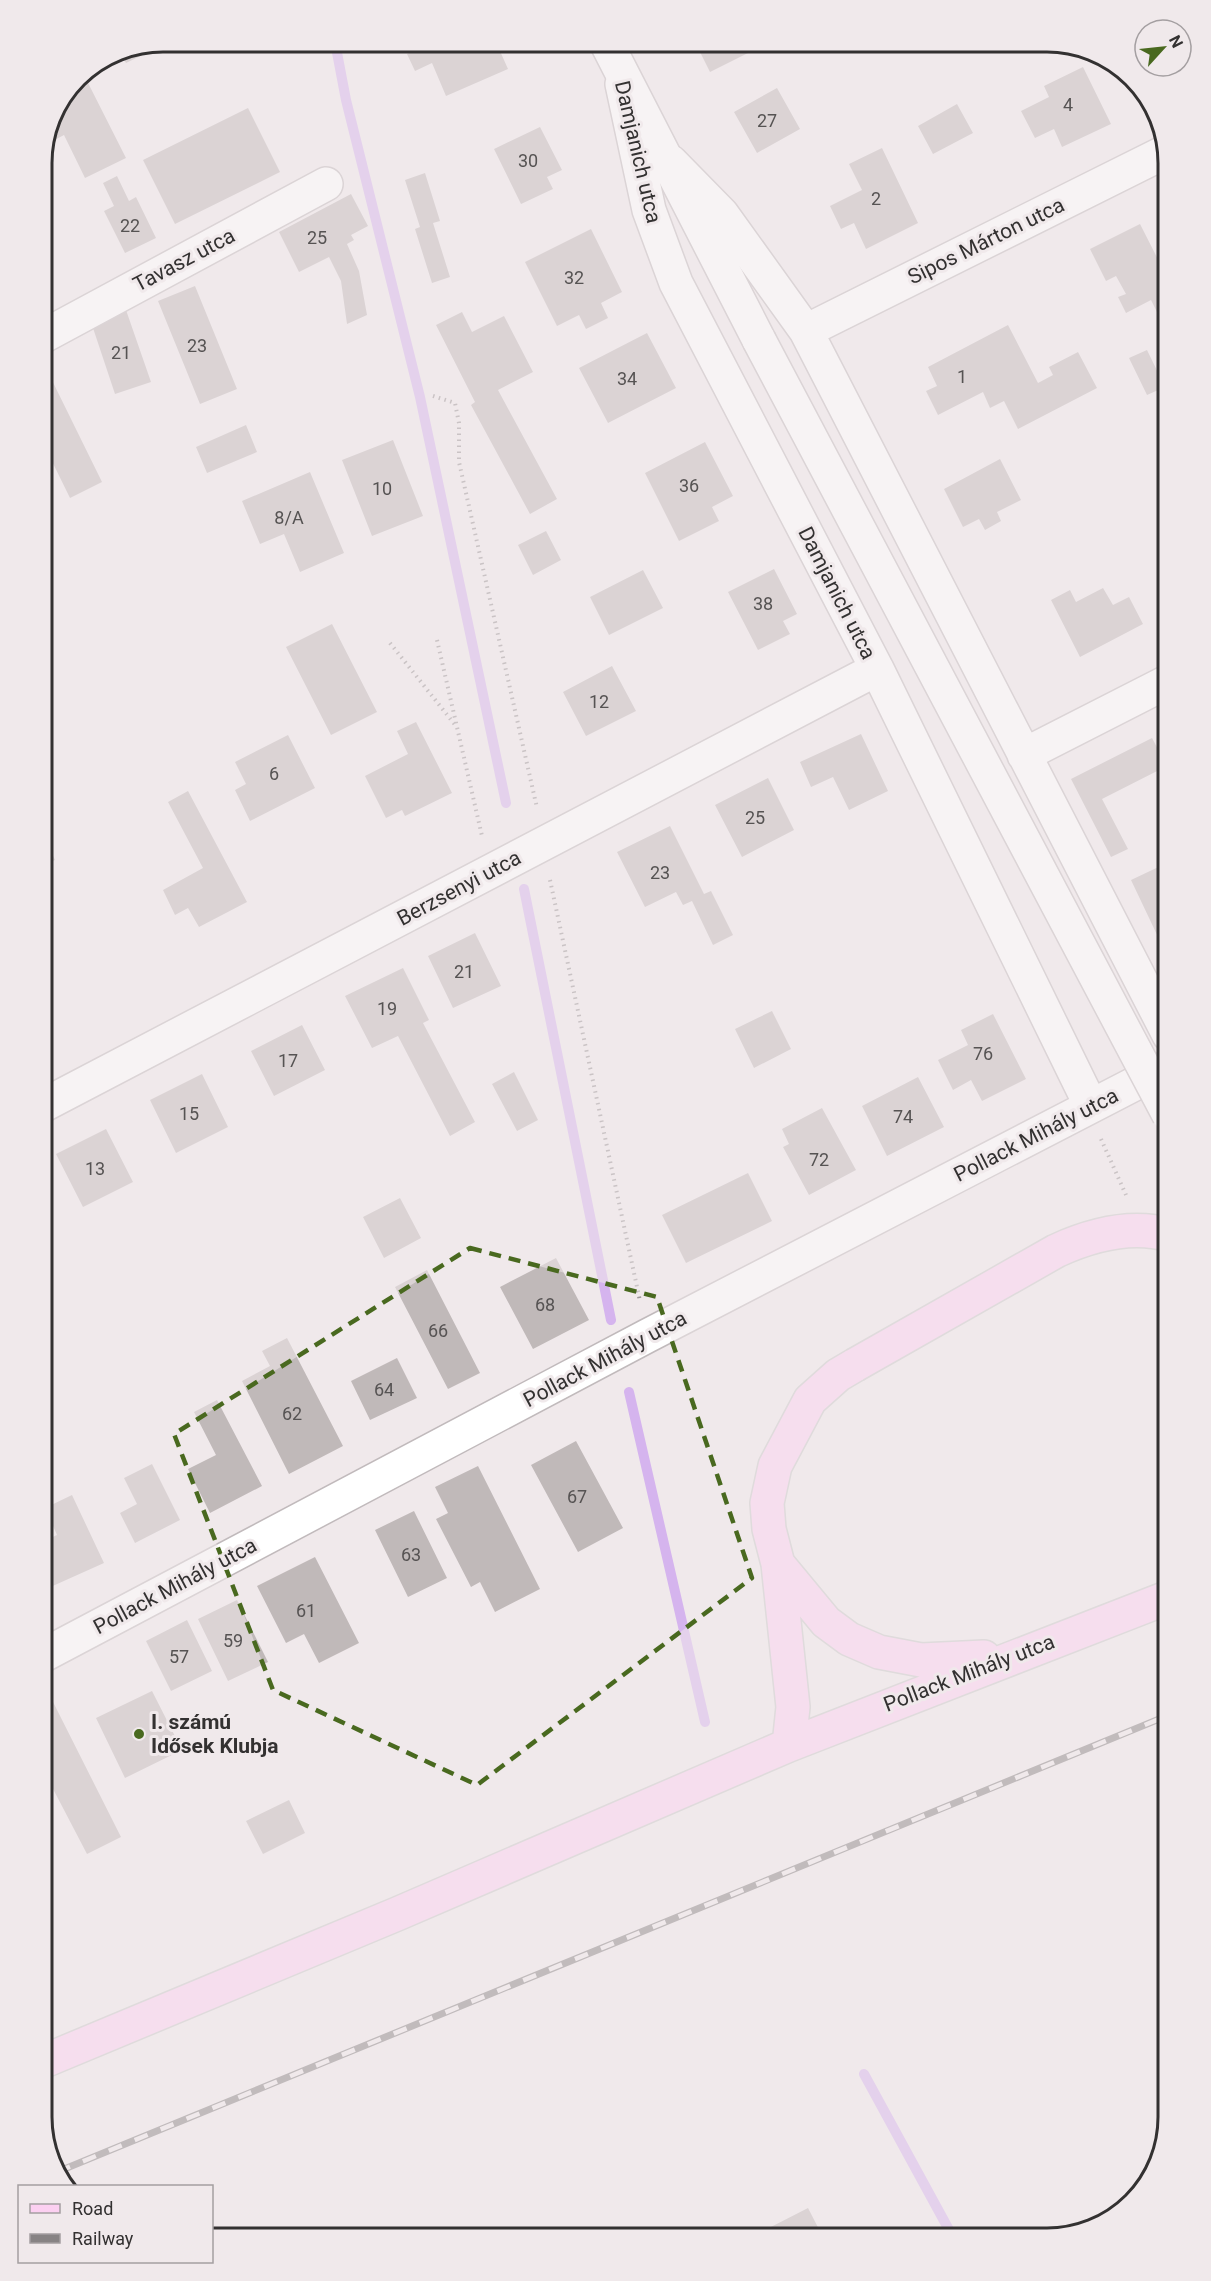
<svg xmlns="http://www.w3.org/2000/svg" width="1211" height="2281" font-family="Roboto,sans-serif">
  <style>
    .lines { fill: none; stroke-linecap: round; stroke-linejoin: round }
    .stream { stroke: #d5b4ee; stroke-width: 10 }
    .building { fill: #c0b9b9 }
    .minor-casing { stroke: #c1babc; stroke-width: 36 }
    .tertiary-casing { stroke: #c1babc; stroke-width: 36 }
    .primary-casing { stroke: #cac9c9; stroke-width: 36 }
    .path { stroke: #9b9697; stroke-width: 4; stroke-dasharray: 1.5 4.5; stroke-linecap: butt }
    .minor { stroke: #fff; stroke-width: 33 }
    .tertiary { stroke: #fff; stroke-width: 33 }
    .primary { stroke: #fcd0f1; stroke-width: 33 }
    .rail-casing { stroke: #878384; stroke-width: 7 }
    .rail { stroke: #f0e9eb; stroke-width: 4.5; stroke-dasharray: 14; stroke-linecap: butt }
    .secondary-bridge-casing { stroke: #c1babc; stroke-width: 36; stroke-linecap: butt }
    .primary-bridge-casing { stroke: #cac9c9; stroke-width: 36; stroke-linecap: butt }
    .secondary-bridge { stroke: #fff; stroke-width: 33 }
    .primary-bridge { stroke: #fcd0f1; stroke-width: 33 }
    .marked { fill: none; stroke: #49691f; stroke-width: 4.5; stroke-dasharray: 12 8; stroke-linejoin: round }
    .poi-dot { fill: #49691f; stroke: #f0e9eb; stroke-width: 2 }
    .labels { text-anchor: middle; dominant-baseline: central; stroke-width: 6; stroke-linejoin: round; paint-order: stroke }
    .number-label { font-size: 18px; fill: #565353 }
    .street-label { font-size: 21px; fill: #333131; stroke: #f0e9eb }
    .poi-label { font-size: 21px; font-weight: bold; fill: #333131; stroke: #f0e9eb; text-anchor: start }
    .rim { fill: none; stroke: #333131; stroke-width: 3 }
  </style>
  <rect width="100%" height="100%" fill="#f0e9eb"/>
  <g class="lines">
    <path class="stream" d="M335 42 346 100 420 397 506 803
      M524 889 611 1320
      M629 1392 705 1722
      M864 2074 954 2239"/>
  </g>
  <path class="building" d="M163 42H169L126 63 120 51Z
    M421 42H496L508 69 446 96 432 63 415 71 407 54 423 46Z
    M695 42H757L760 47 710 72Z
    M1083 67 1111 124 1062 147 1054 129 1035 138 1021 111 1049 97 1044 86Z
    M83 73 126 158 85 178 64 135 45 145 51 117 78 77Z
    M777 88 800 129 757 153 734 112Z
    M957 104 973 133 933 154 918 126Z
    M248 108 280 172 175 224 143 160Z
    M540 127 562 170 547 177 553 189 521 204 494 149Z
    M882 148 918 223 866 249 854 223 841 229 830 206 862 190 849 164Z
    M425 173 440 221 433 223 450 277 432 283 415 229 420 227 405 180Z
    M117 176 129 201 136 197 156 238 125 253 104 211 114 206 103 183Z
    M351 194 368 226 351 235 354 240 347 244 359 271 367 315 347 324 341 281 329 257 299 272 279 232Z
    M1140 224 1169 281V336L1151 300 1126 313 1118 297 1126 294 1116 276 1106 281 1090 249Z
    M591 229 622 292 601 303 608 318 586 329 579 315 557 326 525 262Z
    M195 286 237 389 200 404 158 301Z
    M126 310 151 382 115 394 91 322Z
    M462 312 472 332 504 316 533 372 498 390 557 499 530 514 471 405 475 402 436 325Z
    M1008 325 1038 383 1053 375 1049 367 1078 352 1097 388 1018 429 1004 401 990 408 983 392 938 415 926 391 937 386 928 367Z
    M647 333 676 388 608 423 579 368Z
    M1147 350 1165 387 1147 395 1129 358Z
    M42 360 102 482 70 498 42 441Z
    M246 425 257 452 207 473 196 447Z
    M393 440 423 516 372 536 342 460Z
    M705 442 733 496 712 507 719 521 679 541 645 473Z
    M1000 459 1021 500 997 512 1001 521 985 530 979 519 963 527 944 489Z
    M310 472 344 553 300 572 284 534 260 544 242 501Z
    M546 531 561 560 533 575 518 545Z
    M774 569 797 614 783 621 790 634 758 650 728 592Z
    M643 570 663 608 609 635 590 597Z
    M1103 588 1113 605 1129 597 1143 624 1080 657 1051 600 1070 590 1076 602Z
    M332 624 377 712 331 735 286 647Z
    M612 666 636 711 586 736 563 692Z
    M416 722 452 793 405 816 402 810 386 818 365 776 408 754 397 731Z
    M861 734 888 791 849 810 833 777 811 787 800 762Z
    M288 735 315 788 250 821 235 790 246 784 235 762Z
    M1152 738 1167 766 1102 799 1128 849 1111 857 1071 779Z
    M768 778 794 830 742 857 715 805Z
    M188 791 247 902 199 927 188 908 175 915 163 890 203 868 168 802Z
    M670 826 704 894 711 891 733 935 713 945 692 901 683 905 676 892 645 907 617 852Z
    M42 833 55 860 42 866Z
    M1169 862V960L1131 880Z
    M475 933 501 986 453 1008 428 956Z
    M403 968 429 1020 423 1023 475 1122 450 1136 398 1036 372 1048 345 996Z
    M772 1011 791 1049 754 1068 735 1029Z
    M993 1014 1026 1079 982 1101 971 1080 953 1090 938 1060 968 1045 961 1030Z
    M302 1025 325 1070 274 1096 251 1051Z
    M514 1072 538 1120 517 1131 492 1084Z
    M202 1074 228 1127 176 1153 150 1100Z
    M918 1077 944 1127 887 1156 862 1106Z
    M822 1108 856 1170 809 1195 783 1147 789 1144 782 1129Z
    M106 1129 133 1182 83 1207 56 1154Z
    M748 1173 772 1221 686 1263 662 1215Z
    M400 1198 421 1238 384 1258 363 1217Z
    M556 1258 589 1320 533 1349 500 1287Z
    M427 1270 480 1373 448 1389 395 1287Z
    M287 1338 343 1446 289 1474 242 1381 270 1366 262 1351Z
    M397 1358 417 1398 370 1420 351 1381Z
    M217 1400 262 1486 210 1513 188 1469 216 1455 194 1412Z
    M576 1441 623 1528 578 1552 531 1465Z
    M152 1464 180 1520 135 1543 120 1513 137 1504 124 1478Z
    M478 1466 540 1589 495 1612 480 1582 471 1587 436 1519 448 1513 435 1487Z
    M72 1495 104 1563 46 1589 42 1581V1542L57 1535 45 1508Z
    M414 1511 447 1578 408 1597 375 1530Z
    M315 1557 359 1643 319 1663 304 1634 286 1643 257 1586Z
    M237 1600 268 1662 228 1681 198 1619Z
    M187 1620 212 1671 171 1691 146 1641Z
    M152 1691 182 1750 125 1778 96 1718Z
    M50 1696 121 1837 87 1854 51 1785 42 1790V1700Z
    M289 1800 305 1833 263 1854 246 1821Z
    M808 2208 824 2239H770L765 2230Z"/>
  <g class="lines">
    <g class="minor-casing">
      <path id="minor" d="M622 84 649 210 676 283 877 669 1091 1106
        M671 162 722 214 806 331 1169 1035
        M806 331 1167 151
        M42 337 326 184
        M1024 755 1169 681
        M42 1106 877 669
        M42 1656 647 1336 1169 1066"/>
    </g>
    <g class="tertiary-casing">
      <path id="tertiary" d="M606 42 759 340"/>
    </g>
    <g class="primary-casing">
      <path id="primary" d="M855 1365 838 1375 810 1400 775 1466 767 1503 769 1529 778 1564 826 1622 849 1639 879 1652 921 1660 984 1657
        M778 1564 793 1707 789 1745
        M42 2062 397 1914 789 1745 1169 1597"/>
    </g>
    <path class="path" d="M433 396 455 403 459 423V462L537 808
      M437 640 482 836
      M390 643 456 726
      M550 880 640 1301
      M1101 1139 1126 1195
      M1163 1269 1169 1282"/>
    <use href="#minor" class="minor"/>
    <use href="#tertiary" class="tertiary"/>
    <use href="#primary" class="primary"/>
    <g class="rail-casing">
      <path id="rail" d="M57 2172 1169 1715"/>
    </g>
    <use href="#rail" class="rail"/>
    <g class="secondary-bridge-casing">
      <path id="secondary-bridge" d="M759 340 1169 1115"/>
    </g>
    <g class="primary-bridge-casing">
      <path id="primary-bridge" d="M855 1365 1056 1251C1091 1235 1131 1224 1169 1235"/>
    </g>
    <use href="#secondary-bridge" class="secondary-bridge"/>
    <use href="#primary-bridge" class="primary-bridge"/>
  </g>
  <path d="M0 0H1211V2281H0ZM470 1248 657 1297 752 1578 477 1785 273 1690 174 1434Z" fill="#f0e9eb" fill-opacity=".55" fill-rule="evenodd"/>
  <path class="marked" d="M470 1248 657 1297 752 1578 477 1785 273 1690 174 1434Z"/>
  <circle class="poi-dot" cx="139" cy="1734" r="6"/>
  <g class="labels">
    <g class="number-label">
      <text x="1068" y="104">4</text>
      <text x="767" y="120">27</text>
      <text x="528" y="160">30</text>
      <text x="876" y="198">2</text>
      <text x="130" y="225">22</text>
      <text x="317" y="237">25</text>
      <text x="574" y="277">32</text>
      <text x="197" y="345">23</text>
      <text x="121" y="352">21</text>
      <text x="962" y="376">1</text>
      <text x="627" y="378">34</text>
      <text x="689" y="485">36</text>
      <text x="382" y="488">10</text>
      <text x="289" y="517">8/A</text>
      <text x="763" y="603">38</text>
      <text x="599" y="701">12</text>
      <text x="274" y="773">6</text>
      <text x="755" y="817">25</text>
      <text x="660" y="872">23</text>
      <text x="464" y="971">21</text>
      <text x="387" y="1008">19</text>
      <text x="983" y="1053">76</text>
      <text x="288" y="1060">17</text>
      <text x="189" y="1113">15</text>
      <text x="903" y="1116">74</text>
      <text x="819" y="1159">72</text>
      <text x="95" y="1168">13</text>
      <text x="545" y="1304">68</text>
      <text x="438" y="1330">66</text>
      <text x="384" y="1389">64</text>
      <text x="292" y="1413">62</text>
      <text x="577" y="1496">67</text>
      <text x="411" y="1554">63</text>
      <text x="306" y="1610">61</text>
      <text x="233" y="1640">59</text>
      <text x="179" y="1656">57</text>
    </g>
    <g class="street-label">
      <text transform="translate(638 152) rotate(77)">Damjanich utca</text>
      <text transform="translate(986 241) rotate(-26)">Sipos Márton utca</text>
      <text transform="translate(184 260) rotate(-28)">Tavasz utca</text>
      <text transform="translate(837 593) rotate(63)">Damjanich utca</text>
      <text transform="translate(459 888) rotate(-28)">Berzsenyi utca</text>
      <text transform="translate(1036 1135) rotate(-27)">Pollack Mihály utca</text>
      <text transform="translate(605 1359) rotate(-28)">Pollack Mihály utca</text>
      <text transform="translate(175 1586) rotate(-28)">Pollack Mihály utca</text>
      <text transform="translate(969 1673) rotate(-21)">Pollack Mihály utca</text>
    </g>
    <g class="poi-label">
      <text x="151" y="1722">I. számú<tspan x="151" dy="24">Idősek Klubja</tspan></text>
    </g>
  </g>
  <path d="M0 0H1211V2281H0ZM163 52H1047A111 111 0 0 1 1158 163V2117A111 111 0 0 1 1047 2228H163A111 111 0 0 1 52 2117V163A111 111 0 0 1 163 52Z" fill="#f0e9eb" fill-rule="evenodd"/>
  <path class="rim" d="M163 52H1047A111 111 0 0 1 1158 163V2117A111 111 0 0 1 1047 2228H163A111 111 0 0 1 52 2117V163A111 111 0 0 1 163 52Z"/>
  <rect x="18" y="2185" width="195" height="78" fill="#f0e9eb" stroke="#a49fa1" stroke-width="1.5"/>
  <rect x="30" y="2204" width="30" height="9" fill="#fcd0f1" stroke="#a49fa1" stroke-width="1.5"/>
  <text x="72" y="2215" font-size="18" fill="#333131">Road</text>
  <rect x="30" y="2234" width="30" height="9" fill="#878384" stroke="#a49fa1" stroke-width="1.5"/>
  <text x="72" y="2245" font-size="18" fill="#333131">Railway</text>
  <g transform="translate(1163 48) rotate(63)"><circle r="28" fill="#f0e9eb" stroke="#a49fa1" stroke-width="1.5"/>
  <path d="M0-4.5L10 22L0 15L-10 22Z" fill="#49691f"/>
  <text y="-9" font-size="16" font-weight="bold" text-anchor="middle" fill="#333131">N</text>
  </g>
</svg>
